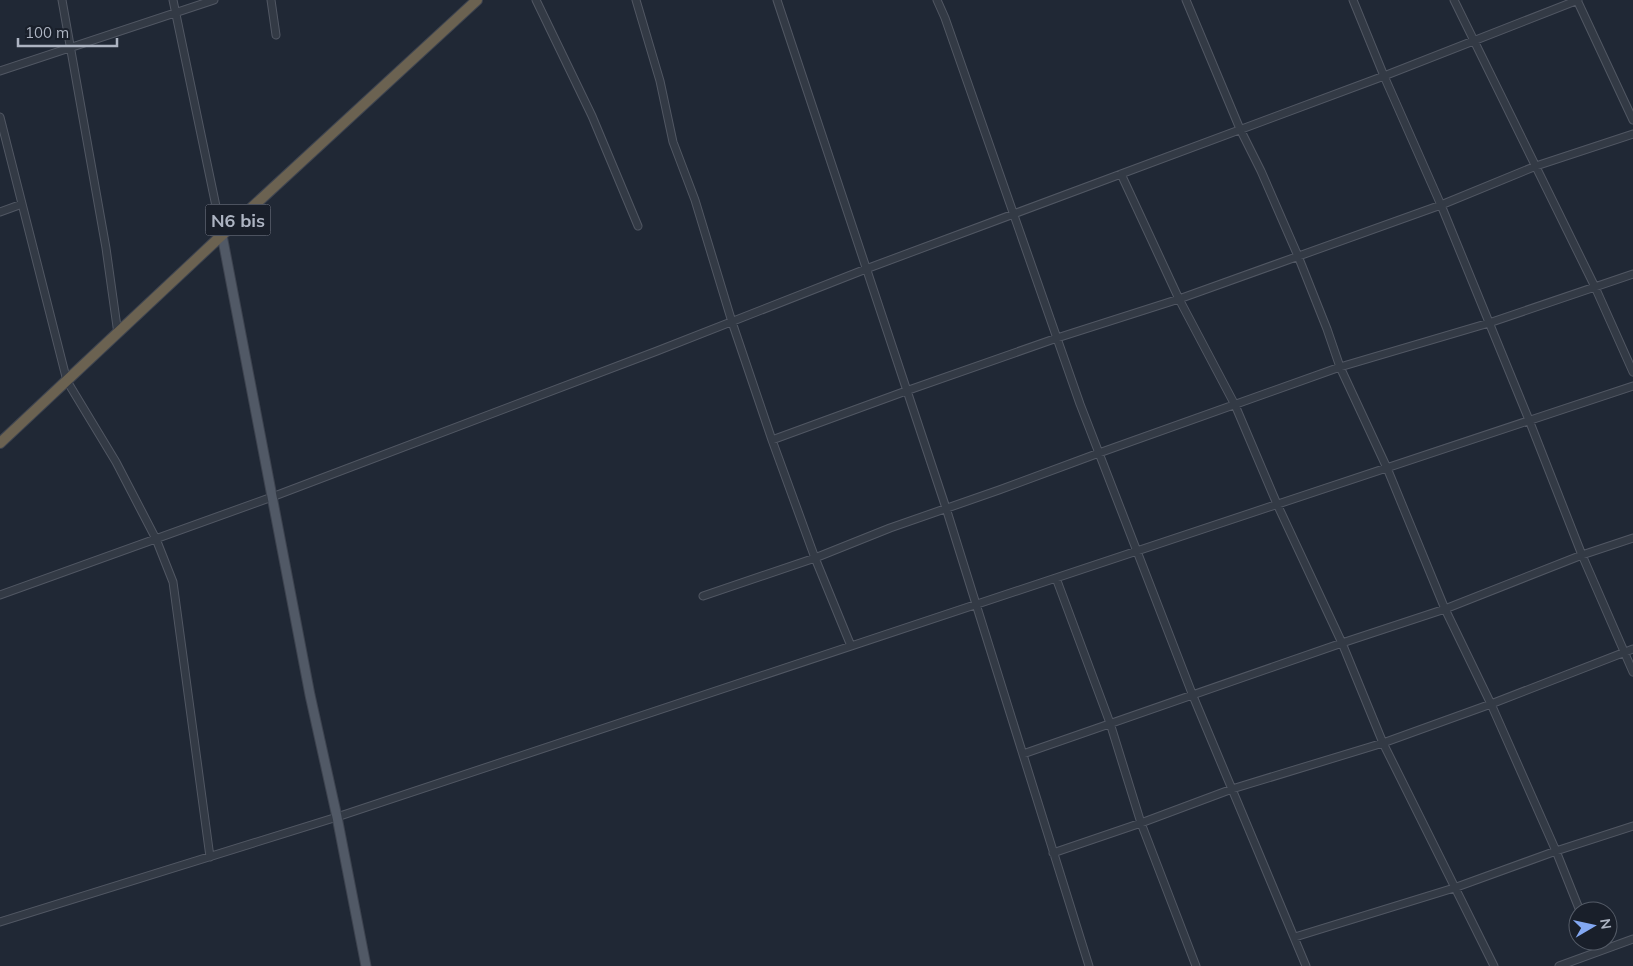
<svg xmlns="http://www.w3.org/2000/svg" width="1633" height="966" font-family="Mulish,sans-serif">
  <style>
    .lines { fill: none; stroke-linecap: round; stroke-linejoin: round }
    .minor-casing { stroke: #515763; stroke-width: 9 }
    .major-casing { stroke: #3d434f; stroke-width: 11 }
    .highway-casing { stroke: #3e4450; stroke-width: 12 }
    .minor { stroke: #333a45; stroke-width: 7 }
    .major { stroke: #515966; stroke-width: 9 }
    .highway { stroke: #6b6251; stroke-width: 10 }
    .labels { text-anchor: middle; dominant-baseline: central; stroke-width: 4; stroke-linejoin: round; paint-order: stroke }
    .shield { fill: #191f2a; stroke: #818794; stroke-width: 1 }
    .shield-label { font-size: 18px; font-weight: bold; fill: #adb4c2 }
  </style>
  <rect width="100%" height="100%" fill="#202835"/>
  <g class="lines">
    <g class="minor-casing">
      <path id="minor" d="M62 0 106 248 118 334
        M173 0 222 235
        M271 0 276 35
        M536 0 592 116 638 226
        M636 0 660 81 673 142 695 200 732 322 772 440 815 558 851 646
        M777 0 946 508 1089 966
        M937 0 945 18 1080 404 1193 696 1306 966
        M1186 0 1240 129 1261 171 1298 256 1327 329 1340 367 1387 468 1445 609 1491 704 1556 851 1580 911
        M1353 0 1384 76 1441 205 1529 420 1582 555 1633 672
        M1454 0 1595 287 1633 372
        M1577 0 1633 120
        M0 71 214 0
        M0 117 67 381 116 462 156 539 173 582 210 857
        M1121 174 1179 299 1235 405 1277 504 1342 643 1383 743 1494 966
        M0 212 22 204
        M772 440 906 391 1057 338 1179 299 1441 205 1536 166 1633 134
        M1056 578 1110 723 1141 823 1196 966
        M0 595 272 497 657 351 866 269 1384 76 1578 0
        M703 596 815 558 890 528 999 490 1099 453 1340 367 1489 323 1633 274
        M1023 754 1342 643 1445 609 1582 555 1633 538
        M1053 853 1141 823 1232 789 1383 743 1491 704 1633 649
        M0 922 337 817 1633 386
        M1295 937 1454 888 1556 851 1633 826
        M1593 941 1597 952
        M1559 966 1633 939"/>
    </g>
    <g class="major-casing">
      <path id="major" d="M222 235 310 695 337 817 366 966"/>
    </g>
    <g class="highway-casing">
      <path id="highway" d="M0 443 222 235 477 0"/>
    </g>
    <use href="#minor" class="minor"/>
    <use href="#major" class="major"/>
    <use href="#highway" class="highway"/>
  </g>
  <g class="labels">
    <rect class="shield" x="205.5" y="204.5" width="65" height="31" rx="4"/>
    <g class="shield-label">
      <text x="238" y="220">N6 bis</text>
    </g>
  </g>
  <g transform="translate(1593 926) rotate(81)"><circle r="24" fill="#191f2a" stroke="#545b67"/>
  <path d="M0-4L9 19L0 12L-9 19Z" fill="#83a8f2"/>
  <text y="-8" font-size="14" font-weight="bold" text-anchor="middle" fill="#adb4c2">N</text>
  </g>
  <path d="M18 38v8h99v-8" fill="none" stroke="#adb4c2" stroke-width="2.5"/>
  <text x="25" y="38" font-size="15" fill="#adb4c2" stroke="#191f2a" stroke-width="4" paint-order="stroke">100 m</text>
</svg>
